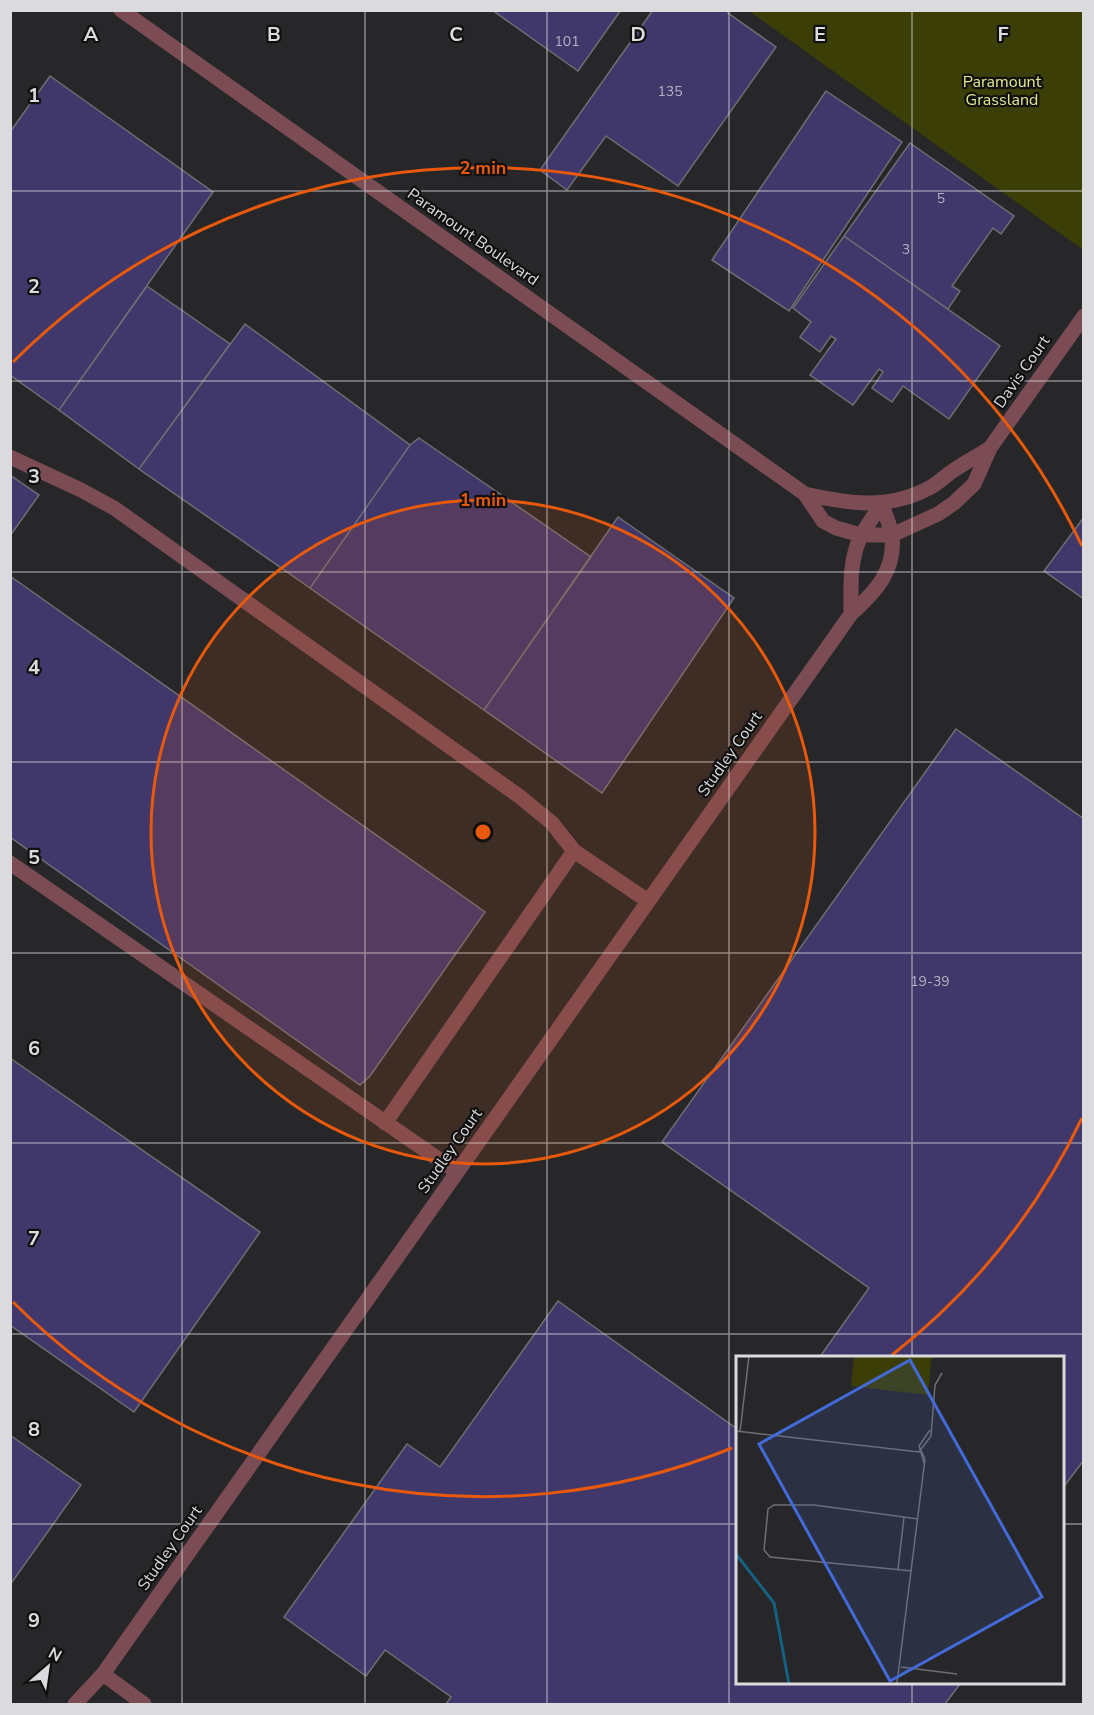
<svg xmlns="http://www.w3.org/2000/svg" width="1094" height="1715" font-family="'Nunito Sans',sans-serif">
  <style>
    .green { fill: #3b3e06 }
    .building { fill: #40376b; stroke: #6f6f73; stroke-width: 1.5 }
    .lines { fill: none; stroke-linecap: round; stroke-linejoin: round }
    .minor { stroke: #7c4c54; stroke-width: 15 }
    .grid { fill: none; stroke: #dbdbdd; stroke-width: 1.5; stroke-opacity: 0.55 }
    .ring { fill: none; stroke: #e8590c; stroke-width: 3 }
    .labels { text-anchor: middle; dominant-baseline: central; stroke-width: 4.5; stroke-linejoin: round; paint-order: stroke }
    .number-label { font-size: 14px; fill: #b4b2c0 }
    .park-label { font-size: 16px; fill: #e1e98d; stroke: #101011 }
    .street-label { font-size: 16px; fill: #dbdbdd; stroke: #101011 }
    .inset-river { fill: none; stroke: #156181; stroke-width: 3 }
    .inset-road { fill: none; stroke: #6f6f72; stroke-width: 1.5 }
    .view { fill: #436ad9; fill-opacity: 0.15; stroke: #436ad9; stroke-width: 3 }
    .inset-edge { fill: none; stroke: #dbdbdd; stroke-width: 3 }
    .grid-label { font-size: 20px; text-anchor: middle; font-weight: bold; fill: #dbdbdd; stroke: #101011; stroke-width: 4.5; stroke-linejoin: round; paint-order: stroke }
    .centre { fill: #e8590c; stroke: #101011; stroke-width: 3 }
    .ring-label { font-size: 18px; text-anchor: middle; font-weight: bold; fill: #e8590c; stroke: #101011; stroke-width: 4.5; stroke-linejoin: round; paint-order: stroke }
  </style>
  <rect width="100%" height="100%" fill="#27272a"/>
  <path class="green" d="M749 11H1083L1082 249Z"/>
  <path class="building" d="M492 10H621L578 71Z
    M653 10H730L728 13 776 47 678 186 606 136 567 190 540 170Z
    M50 76 213 192 59 410 10 375V132Z
    M826 91 902 142 789 311 712 260Z
    M910 143 1014 216 1001 234 993 228 952 286 960 291 948 309 844 236Z
    M844 236 1000 346 949 419 903 386 892 402 872 388 883 372 879 369 853 405 810 375 836 339 831 336 820 352 800 337 811 322 793 308Z
    M147 286 230 344 139 469 59 410Z
    M245 324 410 445 310 588 139 469Z
    M419 438 591 557 484 710 310 588 410 445Z
    M10 475 39 495 10 536Z
    M618 517 734 598 602 793 484 710Z
    M1084 517V599L1044 571Z
    M10 576 485 912 370 1076 360 1085 10 837Z
    M956 729 1084 819V1460L1062 1489V1358H819L869 1288 662 1142Z
    M10 1058 260 1232 134 1412 10 1325Z
    M558 1301 737 1429V1684H960L945 1704H446L451 1697 385 1650 366 1676 284 1617 407 1444 440 1467Z
    M10 1435 81 1485 10 1585Z"/>
  <g class="lines">
    <path class="minor" d="M121 10 805 494 823 521 836 528 861 535H892L938 514 954 503 974 484 990 448 1084 316
      M10 457 81 490 114 508 519 796 552 823 574 851
      M805 494C849 504 890 510 931 487 940 482 946 475 954 470 966 462 978 456 990 448
      M851 614C851 588 849 560 861 536 867 525 875 514 882 504
      M10 863 457 1172
      M385 1123 574 851 648 901
      M103 1674 144 1704
      M75 1704 103 1674 851 614C875 592 896 571 892 535 890 525 885 514 882 504"/>
  </g>
  <path class="grid" d="M182 10V1704M365 10V1704M547 10V1704M729 10V1704M912 10V1358M10 191H1084M10 381H1084M10 572H1084M10 762H1084M10 953H1084M10 1143H1084M10 1334H1084M10 1524H737M1062 1524H1084M912 1684V1704"/>
  <circle cx="483" cy="832" r="332" fill="#e8590c" fill-opacity=".12"/>
  <g class="ring">
    <circle cx="483" cy="832" r="332"/>
    <path d="M1082 1118A664 664 0 0 1 892 1355M732 1448A664 664 0 0 1 13 1302M13 362A664 664 0 0 1 1082 546"/>
  </g>
  <g class="labels">
    <g class="number-label">
      <text x="567" y="41">101</text>
      <text x="670" y="91">135</text>
      <text x="941" y="198">5</text>
      <text x="906" y="249">3</text>
      <text x="930" y="981">19-39</text>
    </g>
    <g class="park-label">
      <text x="1002" y="82">Paramount<tspan x="1002" dy="18">Grassland</tspan></text>
    </g>
    <g class="street-label">
      <text transform="translate(473 237) rotate(35)">Paramount Boulevard</text>
      <text transform="translate(1022 372) rotate(-55)">Davis Court</text>
      <text transform="translate(730 754) rotate(-55)">Studley Court</text>
      <text transform="translate(450 1151) rotate(-55)">Studley Court</text>
      <text transform="translate(170 1548) rotate(-55)">Studley Court</text>
    </g>
  </g>
  <g transform="translate(736 1356)">
    <rect width="328" height="328" fill="#27272a"/>
    <path d="M118 0H200L195 4 192 39 115 30Z" fill="#3b3e06"/>
    <path class="inset-river" d="M0 198 38 247 53 328"/>
    <path class="inset-road" d="M0 75 183 96 195 80 199 29 206 17M4 76 13 0M188 107 183 90 194 74M168 161 78 149H38L32 153 28 194 34 201 176 215M162 213 168 161 182 163M165 311 221 318M161 327 189 103 183 90"/>
    <path class="view" d="M174 4 306 241 154 325 23 88Z"/>
    <rect width="328" height="328" class="inset-edge"/>
  </g>
  <g class="grid-label">
    <text x="91" y="41">A</text>
    <text x="274" y="41">B</text>
    <text x="456" y="41">C</text>
    <text x="638" y="41">D</text>
    <text x="820" y="41">E</text>
    <text x="1003" y="41">F</text>
    <text x="34" y="102">1</text>
    <text x="34" y="293">2</text>
    <text x="34" y="483">3</text>
    <text x="34" y="674">4</text>
    <text x="34" y="864">5</text>
    <text x="34" y="1055">6</text>
    <text x="34" y="1245">7</text>
    <text x="34" y="1436">8</text>
    <text x="34" y="1627">9</text>
  </g>
  <circle cx="483" cy="832" r="9" class="centre"/>
  <g class="ring-label">
    <text x="483" y="174">2 min</text>
    <text x="483" y="506">1 min</text>
  </g>
  <rect width="1094" height="1715" fill="none" stroke="#dbdbdd" stroke-width="24"/>
  <g transform="translate(48 1667) rotate(29)" stroke="#101011" stroke-width="4.5" paint-order="stroke">
  <path d="M0-4.5L10 22L0 15L-10 22Z" fill="#dbdbdd"/>
  <text y="-9" font-size="16" font-weight="bold" text-anchor="middle" fill="#dbdbdd">N</text>
  </g>
</svg>
